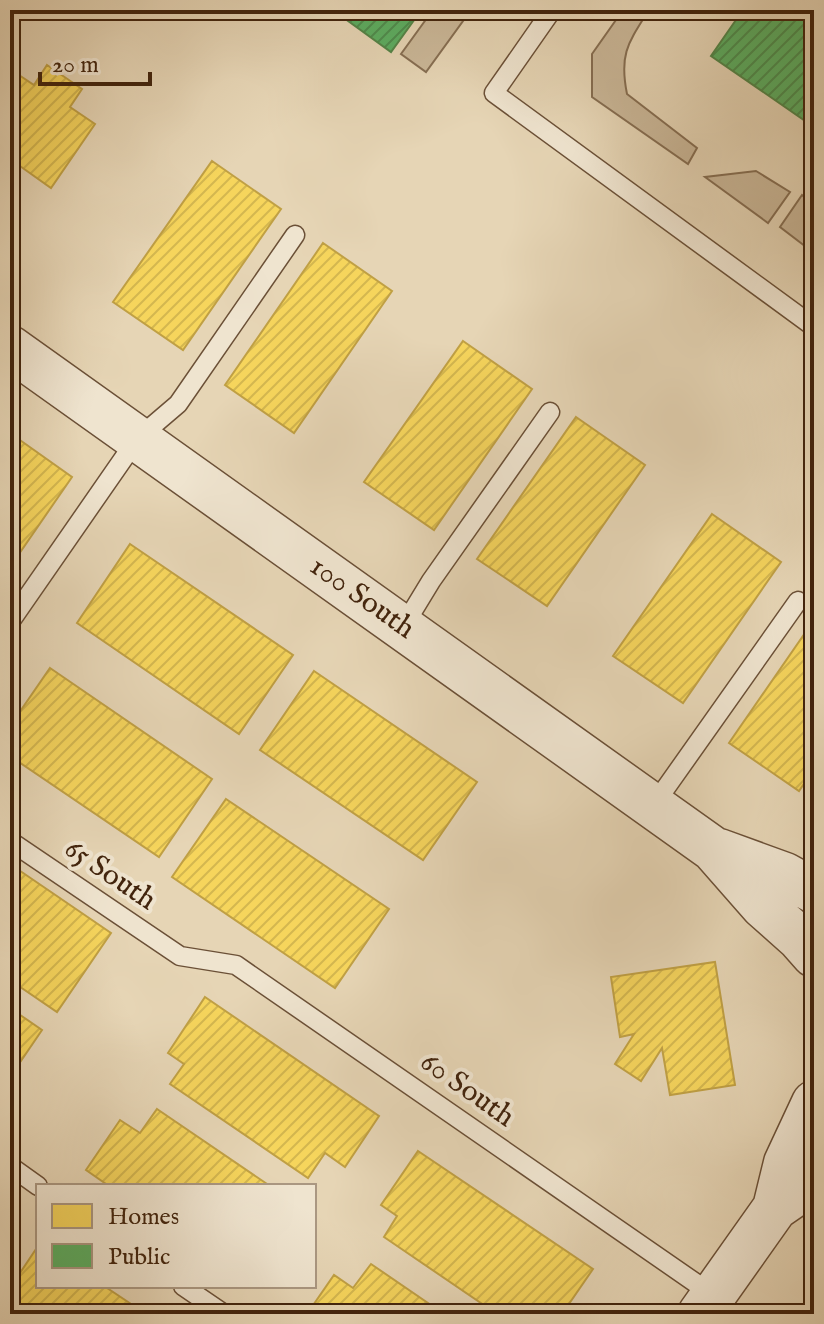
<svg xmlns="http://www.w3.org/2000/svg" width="824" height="1324" font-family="'IM FELL English',serif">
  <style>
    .grass { fill: #cab798; stroke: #866e52; stroke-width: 2 }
    .homes { fill: url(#homes-hatch); stroke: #c0a044; stroke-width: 2 }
    .public { fill: url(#public-hatch); stroke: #538548; stroke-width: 2 }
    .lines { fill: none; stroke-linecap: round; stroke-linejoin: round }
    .service-casing { stroke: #6b5037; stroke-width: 21 }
    .tertiary-casing { stroke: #6b5037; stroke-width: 47 }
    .service { stroke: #efe4cf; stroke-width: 18 }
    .tertiary { stroke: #efe4cf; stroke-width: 44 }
    .labels { text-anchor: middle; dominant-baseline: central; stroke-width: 8; stroke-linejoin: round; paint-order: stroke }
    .street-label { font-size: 30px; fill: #42240d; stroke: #efe4cf }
  </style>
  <defs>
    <pattern id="homes-hatch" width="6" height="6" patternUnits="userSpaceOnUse" patternTransform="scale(2)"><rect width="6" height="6" fill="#f6d55c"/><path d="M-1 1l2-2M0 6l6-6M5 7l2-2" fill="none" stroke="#d4b74f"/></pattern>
    <pattern id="public-hatch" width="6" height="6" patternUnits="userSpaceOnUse" patternTransform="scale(2)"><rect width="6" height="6" fill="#5aae61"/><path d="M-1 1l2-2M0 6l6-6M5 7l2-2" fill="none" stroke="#4c8d4e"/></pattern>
  </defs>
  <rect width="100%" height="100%" fill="#e6d5b5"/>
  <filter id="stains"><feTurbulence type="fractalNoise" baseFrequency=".0025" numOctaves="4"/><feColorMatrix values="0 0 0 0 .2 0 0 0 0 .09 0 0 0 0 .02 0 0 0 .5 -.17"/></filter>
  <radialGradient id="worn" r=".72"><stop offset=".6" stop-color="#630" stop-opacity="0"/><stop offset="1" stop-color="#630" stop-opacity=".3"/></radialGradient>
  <path class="grass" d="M416 10H471L426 72 401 54 427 18Z
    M623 10H649C628 43 619 54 627 94L697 148 688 164 592 97V54Z
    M756 171 790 192 768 223 705 177Z
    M802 195 814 206V253L780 227Z"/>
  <path class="homes" d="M47 65 82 89 70 107 95 124 51 188 10 159 15 146 10 143V69L34 85Z
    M212 161 281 209 183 350 113 302Z
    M323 243 392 291 294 433 225 385Z
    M463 341 532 389 434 530 364 482Z
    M576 417 645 465 547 606 477 559Z
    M10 433 72 477 10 567Z
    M712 514 781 562 683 703 613 656Z
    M130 544 293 655 239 734 77 623Z
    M814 620V769L799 791 729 743Z
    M50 668 212 779 159 857 10 756V726Z
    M314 671 477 782 423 860 260 750Z
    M226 799 389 909 335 988 172 877Z
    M10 864 111 933 57 1012 10 980Z
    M715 962 735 1085 670 1095 662 1048 641 1081 615 1064 634 1034 620 1037 611 977Z
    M205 997 379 1116 345 1167 325 1153 308 1178 170 1084 184 1064 168 1053Z
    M10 1008 42 1030 10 1077Z
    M157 1109 270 1186H109L86 1170 120 1120 140 1133Z
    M418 1151 593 1269 562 1314H550L538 1306 533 1314H497L384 1237 397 1216 381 1205Z
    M38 1246V1286H104L146 1314H17L20 1309 10 1303V1288Z
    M371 1264 444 1314H307L334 1275 353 1288Z"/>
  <path class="public" d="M333 10H409L417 16 391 52Z
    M728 10H814V127L711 56 738 17Z"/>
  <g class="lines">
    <g class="service-casing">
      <path id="service" d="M552 10 494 93 814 327
        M10 622 137 439 178 404 295 235
        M403 627 431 581 550 412
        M653 806 798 601
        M10 841 180 956 236 965 713 1295
        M10 1166 38 1186
        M183 1286 224 1314"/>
    </g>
    <g class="tertiary-casing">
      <path id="tertiary" d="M10 348 713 849 763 906 799 938 814 955
        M719 851 785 875 814 891
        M775 1208 786 1163 814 1103
        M700 1314 775 1208 814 1181"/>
    </g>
    <use href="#service" class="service"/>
    <use href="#tertiary" class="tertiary"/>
  </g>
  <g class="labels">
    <g class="street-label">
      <text transform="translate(362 598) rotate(35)">100 South</text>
      <text transform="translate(110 875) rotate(34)">65 South</text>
      <text transform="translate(467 1090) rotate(35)">60 South</text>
    </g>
  </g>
  <rect width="824" height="1324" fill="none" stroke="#e6d5b5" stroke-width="40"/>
  <rect x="12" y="12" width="800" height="1300" fill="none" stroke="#42240d" stroke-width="4"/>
  <rect x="20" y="20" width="784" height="1284" fill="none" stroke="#42240d" stroke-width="2"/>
  <rect x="36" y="1184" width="280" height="104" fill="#efe4cf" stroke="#aa9781" stroke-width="2"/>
  <rect x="52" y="1204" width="40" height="24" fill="#f6d55c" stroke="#aa9781" stroke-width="2"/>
  <text x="108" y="1224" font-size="24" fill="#42240d">Homes</text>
  <rect x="52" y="1244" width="40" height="24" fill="#5aae61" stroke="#aa9781" stroke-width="2"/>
  <text x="108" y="1264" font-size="24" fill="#42240d">Public</text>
  <path d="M40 72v12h110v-12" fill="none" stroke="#42240d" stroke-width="4"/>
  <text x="52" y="72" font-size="24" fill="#42240d" stroke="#efe4cf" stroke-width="6" paint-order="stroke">20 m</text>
  <rect width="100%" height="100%" filter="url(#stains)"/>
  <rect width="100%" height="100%" fill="url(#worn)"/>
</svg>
